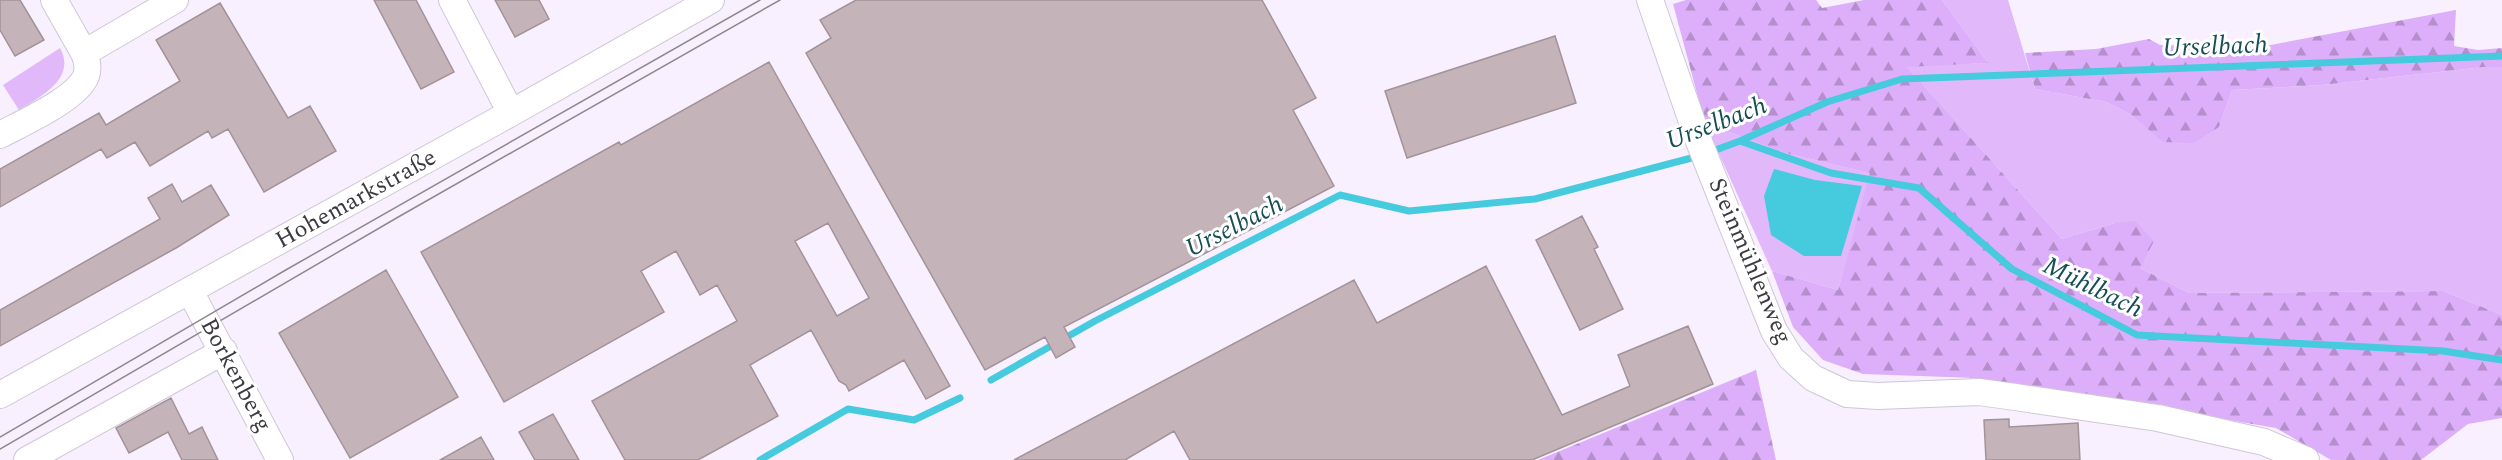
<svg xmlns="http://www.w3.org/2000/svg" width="2502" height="460" font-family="Spectral,serif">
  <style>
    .green { fill: #e1b8fa }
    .forest { fill: url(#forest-firs) }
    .water { fill: #46cade }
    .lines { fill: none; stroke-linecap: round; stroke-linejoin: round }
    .stream { stroke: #46cade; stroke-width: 7 }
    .building { fill: #c4b3b8; stroke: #a39398; stroke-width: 1.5; fill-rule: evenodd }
    .minor-casing { stroke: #cfc7d5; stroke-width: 28 }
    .minor { stroke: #fff; stroke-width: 26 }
    .tram { stroke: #8d8891; stroke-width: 1.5 }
    .labels { text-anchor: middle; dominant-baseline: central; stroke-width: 6; stroke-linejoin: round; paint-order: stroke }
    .street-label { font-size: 24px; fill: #3d3a3f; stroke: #fff }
    .water-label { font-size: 26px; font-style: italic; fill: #164e56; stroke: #fff }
  </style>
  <defs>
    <pattern id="forest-firs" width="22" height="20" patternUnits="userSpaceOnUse" patternTransform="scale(1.5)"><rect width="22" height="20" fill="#ddaefa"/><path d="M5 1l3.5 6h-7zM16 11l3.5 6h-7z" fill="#b48fcc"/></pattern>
  </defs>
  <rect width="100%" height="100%" fill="#f8f0fe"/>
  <path class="green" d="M1942 0H2008L2035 89 2106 102 2130 114 2163 141 2219 127 2232 90 2322 85 2484 67H2502V315L2443 291 2189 293 2140 268 2115 223 2062 239 1906 66 1988 63Z
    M60 48C77 79 40 97 19 110L3 85Z
    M1705 123 1785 153 1871 173 1838 290 1772 271Z"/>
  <path class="forest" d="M1686 0H1816L1822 8 1864 0H1942L1988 63 1907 67 2062 239 2115 223 2135 221 2154 241 2140 268 2189 293 2443 291 2502 315V418L2468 424 2421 460H2331L2276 428 1976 378 1863 374 1823 360 1793 327 1772 271 1838 290 1870 173 1785 153 1705 123 1673 4Z
    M2456 10 2454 46 2478 50 2502 48V67H2484L2322 85 2232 90 2219 127 2193 143 2163 142 2130 114 2106 102 2035 89 2025 53 2096 49 2149 39 2160 45 2260 47Z
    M1756 370 1776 460H1538Z"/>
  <path class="water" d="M1774 169 1815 180 1862 186 1841 256H1804L1771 235 1764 196Z"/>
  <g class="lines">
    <path class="stream" d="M1740 141 1831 173 1919 188 2012 269 2137 335 2443 351 2502 360
      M1710 152 1740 141 1827 102 1902 79 2502 56
      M991 380 1095 321 1340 195 1409 211 1535 199 1699 156
      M760 460 848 409 914 420 960 398"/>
  </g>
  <path class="building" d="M0 0H20L44 40 15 56 0 30Z
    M374 0H416L454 72 421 89Z
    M495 0H539L549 19 515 37Z
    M856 0H1262L1316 98 1293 110 1334 186 1064 327 1075 347 1056 358 1045 337 985 370 806 53 831 38 820 20Z
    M220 3 288 118 310 106 336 151 264 192 228 129 212 138 208 131 150 166 135 142 107 158 101 149 0 207V169L99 113 106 125 180 81 156 40Z
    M1555 36 1576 103 1407 158 1385 91Z
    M769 62 950 386 926 399 904 360 849 391 846 385 839 381 811 330 750 365 778 416 698 460H625L592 401 737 321 717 285 700 295 676 251 641 271 664 312 504 402 421 252 619 142 621 145ZM828 223 869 298 837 316 795 241Z
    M172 184 182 202 211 185 229 215 176 248 0 346V310L160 219 148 198Z
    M1582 216 1598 247 1594 249 1623 309 1580 330 1536 240Z
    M1486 266 1562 415 1630 386 1618 355 1688 326 1713 384 1532 460H1190L1174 431 1125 460H1014L1354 280 1377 323Z
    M386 270 458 397 350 458 279 333Z
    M171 398 189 434 202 427 218 460H182L168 432 129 453 116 428Z
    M553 414 579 460H535L519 432Z
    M2009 419V427L2078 423 2080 460H1986L1984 420Z
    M481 437 494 460H440Z"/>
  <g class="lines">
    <g class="minor-casing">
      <path id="minor" d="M54 0 84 53
        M452 0 511 113
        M1650 0 1698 139 1774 331 1791 358 1813 378 1847 394 1878 396 1979 392 2015 397 2158 418 2264 442 2306 460
        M0 135C22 123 77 99 86 76 89 68 87 60 84 53L175 0
        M190 291 280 460
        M0 395 511 113 711 0
        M27 460 224 351"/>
    </g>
    <use href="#minor" class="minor"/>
    <path class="tram" d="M0 437 284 271 760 0
      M0 449 400 216 780 0"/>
  </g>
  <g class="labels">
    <g class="street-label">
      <text transform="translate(356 199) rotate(-29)">Hohemarkstraße</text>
      <text transform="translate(1750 261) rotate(67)">Steinmühlenweg</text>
      <text transform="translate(236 375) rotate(62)">Borkenberg</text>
    </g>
    <g class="water-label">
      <text transform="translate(2215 46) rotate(-2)">Urselbach</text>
      <text transform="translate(1716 123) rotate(-21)">Urselbach</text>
      <text transform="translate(1234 226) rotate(-27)">Urselbach</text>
      <text transform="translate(2093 287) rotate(26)">Mühlbach</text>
    </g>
  </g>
</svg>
